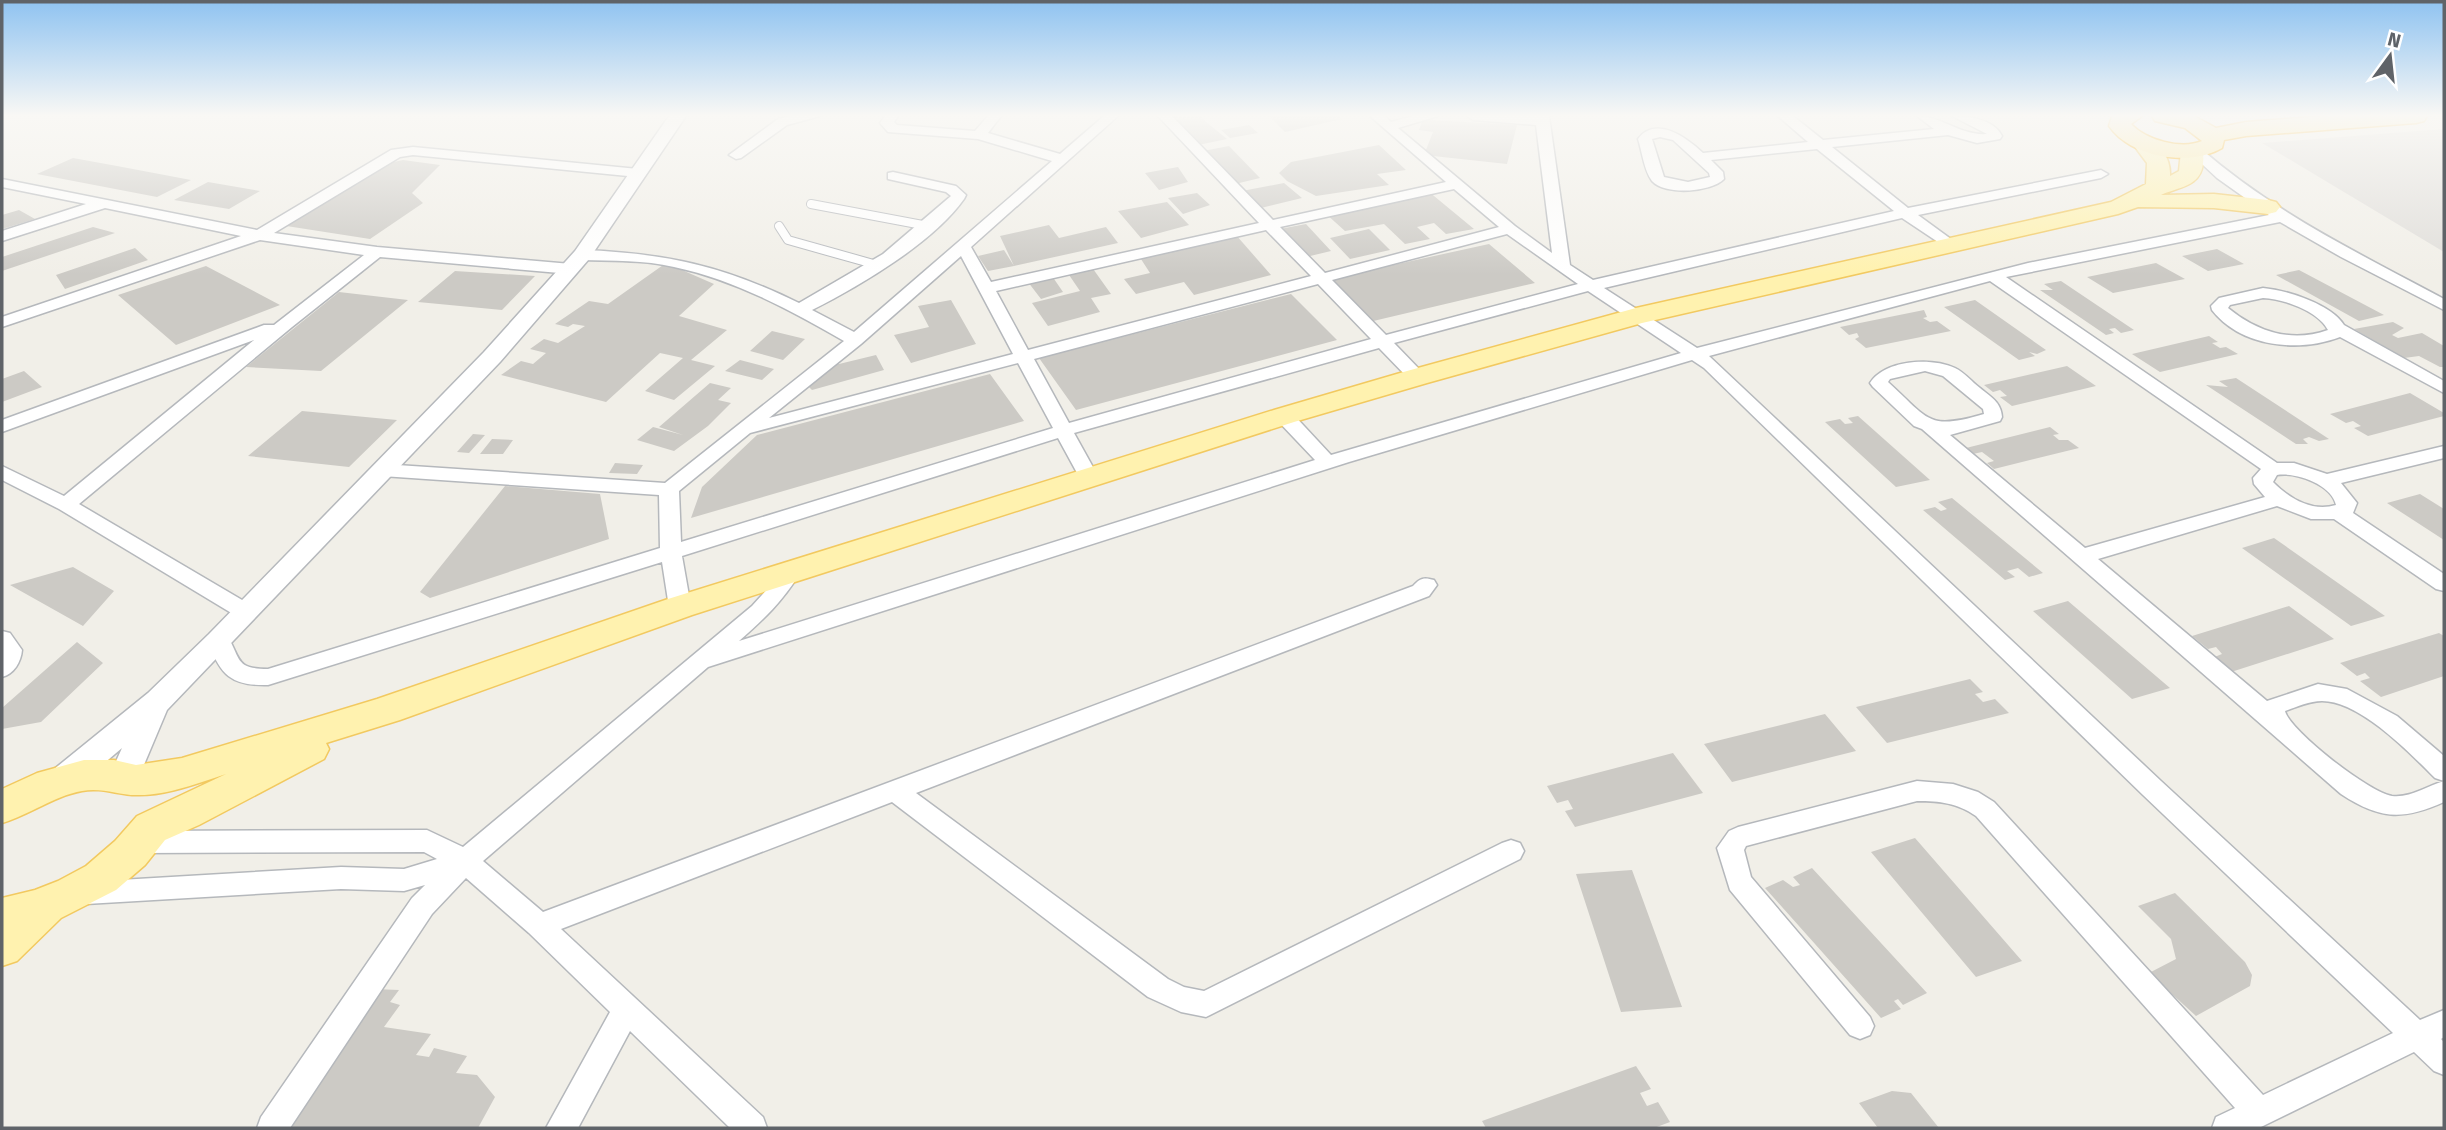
<svg xmlns="http://www.w3.org/2000/svg" width="2446" height="1130" font-family="'Fira Sans',sans-serif">
  <style>
    .industrial { fill: #e0deda }
    .building { fill: #cccac5 }
    .lines { fill: none; stroke-linecap: round; stroke-linejoin: round }
    .service-casing { stroke: #b5b8bc; stroke-width: 10 }
    .minor-casing { stroke: #b5b8bc; stroke-width: 3 }
    .tertiary-casing { stroke: #b5b8bc; stroke-width: 3 }
    .primary-casing { stroke: #f2c960; stroke-width: 3 }
    .trunk-casing { stroke: #f9ab00; stroke-width: 3 }
    .service { stroke: #fff; stroke-width: 8 }
    .minor { fill: #fff; fill-rule: evenodd }
    .tertiary { fill: #fff; fill-rule: evenodd }
    .primary { fill: #fff2af; fill-rule: evenodd }
    .trunk { fill: #feeaa1; fill-rule: evenodd }
  </style>
  <rect width="100%" height="100%" fill="#f1efe8"/>
  <path class="industrial" d="M2444 129V252L2262 143Z"/>
  <path class="building" d="M1202 116 1205 121 1227 139 1198 145 1179 127 1187 124 1179 126 1171 117Z
    M1269 116H1339L1342 119 1285 132Z
    M1430 120 1517 125 1507 164 1424 155 1433 132 1419 130 1422 122Z
    M1249 125 1258 133 1230 138 1221 130Z
    M1379 145 1406 170 1377 174 1389 185 1316 196 1287 181 1279 173 1291 162Z
    M1229 146 1260 178 1235 184 1203 151Z
    M73 158 117 166 191 180 157 197 37 174Z
    M403 160 440 165 412 193 423 203 370 239 280 225 384 164Z
    M1178 167 1188 182 1159 190 1145 173Z
    M208 182 260 191 229 209 174 200Z
    M1284 183 1302 198 1257 209 1242 191Z
    M1428 191 1474 229 1446 234 1434 223 1417 227 1430 239 1405 244 1384 224 1345 231 1325 213Z
    M1197 193 1210 205 1183 214 1168 198Z
    M1167 202 1189 225 1141 238 1118 211Z
    M19 210 35 219 2 229V215Z
    M1306 224 1331 251 1306 257 1280 229Z
    M1049 225 1059 238 1106 227 1118 243 1014 266 1000 236Z
    M93 227 115 233 2 271V257Z
    M1369 229 1390 250 1350 259 1330 238Z
    M1236 235 1271 275 1194 295 1184 282 1136 294 1124 279 1150 273 1139 256Z
    M1489 244 1535 283 1369 322 1329 279Z
    M135 248 148 260 65 289 56 275Z
    M2217 249 2244 264 2208 271 2182 256Z
    M1004 250 1014 266 988 271 978 256Z
    M666 263 714 284 679 316 727 330 691 360 715 366 674 400 645 391 683 358 660 353 606 402 501 375 521 361 533 364 546 353 530 349 544 339 558 343 585 326 573 324 568 327 555 324 589 301 608 304Z
    M2156 263 2185 279 2113 293 2087 277Z
    M206 266 280 305 176 345 118 295Z
    M1091 266 1111 294 1091 298 1100 312 1048 326 1032 303 1080 291 1067 272Z
    M2299 270 2384 315 2359 321 2276 275Z
    M455 271 535 276 502 310 418 302Z
    M1052 276 1063 292 1041 299 1028 282Z
    M2061 281 2134 330 2121 333 2115 328 2109 329 2114 333 2106 335 2040 290H2053L2044 284Z
    M339 292 408 300 321 371 246 367Z
    M1291 294 1337 340 1076 410 1039 358Z
    M951 300 976 344 911 363 894 335 929 327 918 306Z
    M1975 300 2046 350 2037 354 2029 352 2035 356 2019 360 1944 307Z
    M1924 310 1927 317 1923 318 1930 322 1937 321 1951 331 1866 348 1855 339 1859 337 1857 333 1849 335 1840 327Z
    M2393 322 2404 328 2392 335 2398 338 2422 333 2444 346V367H2440L2419 356 2404 358 2354 329Z
    M772 331 805 339 783 360 750 351Z
    M2209 336 2218 342 2212 343 2220 348 2226 347 2238 354 2160 372 2132 354Z
    M876 355 884 370 812 390 807 385 833 361 839 364Z
    M740 360 774 369 762 380 725 371Z
    M2067 366 2096 386 2012 406 2000 397 2007 396 2000 390 1993 392 1984 385Z
    M24 371 42 387 2 402V379Z
    M990 374 1024 421 691 518 702 487 757 435Z
    M2236 378 2329 439 2319 441 2309 437 2303 439 2308 444H2296L2206 385 2228 387 2219 381Z
    M710 383 731 388 718 400 731 403 708 426 674 451 637 440 653 427 683 435 659 427Z
    M2410 393 2444 413V416L2368 436 2354 428 2361 426 2353 421 2346 423 2330 414Z
    M302 411 397 420 349 467 248 456Z
    M1858 416 1930 480 1896 487 1825 422 1840 419 1845 424 1853 423 1848 418Z
    M2050 427 2059 434 2053 435 2059 440H2068L2079 448 1994 469 1987 463 1994 461 1982 452 1973 454 1966 448Z
    M473 434 485 435 469 453 457 452Z
    M492 439 513 440 503 454H480Z
    M615 463 643 465 637 474 609 473Z
    M505 486 600 494 609 539 430 598 420 592Z
    M2420 494 2444 509V540L2387 503Z
    M1952 498 2043 573 2029 577 2018 568 2007 571 2015 577 2005 580 1923 510 1935 507 1941 511 1947 509 1938 502Z
    M2274 538 2385 616 2351 626 2242 548Z
    M73 567 114 591 83 626 10 585Z
    M2068 601 2170 688 2132 699 2033 611Z
    M2289 606 2334 639 2231 672 2212 658 2222 654 2216 647 2208 649 2192 636Z
    M2439 633 2444 636V676L2381 697 2360 681 2370 678 2365 673 2357 676 2340 663Z
    M77 642 103 663 41 722 2 729V708Z
    M1970 679 1983 692 1975 694 1983 702 1995 699 2009 713 1887 743 1856 707Z
    M1825 714 1856 751 1732 782 1704 744Z
    M1673 753 1703 793 1575 827 1565 811 1573 809 1568 800 1557 803 1547 786Z
    M1915 838 2022 961 1976 977 1871 852Z
    M1812 868 1927 993 1903 1005 1898 999 1894 1001 1901 1009 1881 1018 1765 888 1783 880 1793 887 1800 885 1793 877Z
    M1632 870 1682 1007 1621 1012 1576 874Z
    M2175 893 2245 962 2252 975 2250 986 2196 1016 2149 973 2176 959 2171 939 2138 906Z
    M374 989 399 990 390 1002 400 1005 384 1027 431 1034 416 1055 429 1057 434 1048 467 1056 456 1073 477 1075 495 1097 478 1128H278Z
    M1636 1066 1651 1089 1640 1093 1647 1106 1658 1102 1670 1122 1654 1128H1486L1482 1121Z
    M1892 1091 1911 1093 1939 1128H1878L1859 1103Z"/>
  <g class="lines">
    <g class="service-casing">
      <path id="service" d="M811 204 928 226
        M779 226 788 240 877 265"/>
    </g>
    <g class="minor-casing">
      <path id="minor" d="M791 116H820L787 125 741 158 736 159 729 155 778 119Z
        M885 116H898L894 122 897 125 975 131 988 116H1001L988 133 1060 154 1104 116H1118L971 247 991 282 1259 223 1158 116H1172L1273 220 1446 182 1370 116H1385L1391 122 1413 116H1438L1398 128 1515 226 1552 253 1536 125 1473 120 1467 116H1549L1570 265 1593 280 1894 211 1817 149 1711 160 1723 172 1724 179C1712 192 1665 196 1652 181 1644 171 1642 151 1638 139 1656 115 1687 138 1703 153L1808 142 1778 116H1793L1823 140 1934 129 1917 116C1942 116 1961 136 1987 134L1952 116C1968 116 1994 119 2002 136L2000 139 1977 143 1948 135 1832 147 1908 208 2101 170 2108 174 2101 178 1918 215 1955 242 1958 245 1955 248 1950 250 1902 218 1604 288 1697 348 2028 263 2269 215 2217 178 2188 151 2190 148H2200C2273 212 2358 253 2444 299V310L2341 257 2280 222 2006 277 2277 463H2294L2327 474 2444 446V458L2341 483 2357 503 2353 513 2444 574V591L2436 589 2334 519H2311L2277 506 2098 559 2267 701 2318 684 2347 689 2397 716 2444 756V781L2435 778C2410 753 2360 701 2322 701 2309 701 2297 707 2285 711 2290 731 2370 793 2392 796 2411 798 2427 786 2444 781V802C2402 821 2379 819 2341 794L1922 429 1914 426 1873 387 1870 383C1885 360 1930 357 1955 368 1964 372 1972 382 1980 388 1991 397 2001 402 2002 417L2000 421 1950 435 2085 548 2265 497 2254 484 2253 478 2261 469 1990 281 1709 356 2161 781 2420 1020 2444 1010V1037L2441 1039 2444 1042V1075L2434 1071 2414 1052 2259 1128H2212L2216 1117 2235 1108 1976 816C1957 803 1940 801 1917 801L1746 846 1744 850 1751 877 1870 1017 1874 1026 1870 1035 1860 1039 1850 1035 1730 890 1717 848 1729 831 1738 827 1917 781 1953 784 1978 792 1994 802 2263 1095 2393 1033 2143 795 1704 368 1692 360 1349 462 708 667 483 861 543 912 1413 586C1420 578 1424 577 1434 580L1437 585 1429 596 916 793 1168 979 1184 987 1204 991 1502 843 1511 840 1520 843 1524 851 1520 859 1206 1017 1181 1012 1148 997 892 802 561 929 763 1117 767 1128H730L630 1031 578 1128H546L610 1012 529 933 466 878 432 914 290 1128H257L261 1117 412 898 425 885 404 891 341 889 86 904 77 901 73 893 77 885 86 882 341 867 404 869 437 859 424 852 139 853 130 849 126 842 130 835 139 831 427 830 463 847 752 606 770 586 782 568H796L800 573C783 601 763 620 739 641L1315 460 1277 420 1275 416 1277 412H1291L1331 455 1681 353 1588 291 1394 343 1423 373 1426 377 1423 381H1411L1379 348 1074 433 1099 478 1096 482H1082L1058 438 682 556 691 607 688 612 680 615 672 612 669 607 662 562 268 685C231 686 220 675 208 641L211 635 219 633 227 635C241 659 235 669 268 669L660 548 659 495 382 476 375 474 372 470 375 466 382 464 665 483 844 341C790 310 735 280 674 267 644 260 613 261 582 260L574 255 582 250C665 253 724 266 799 303L883 254 951 196 946 192 888 179V173L893 172 956 186 966 195 964 199C934 242 860 286 812 310L854 332 1052 161 978 139 888 132 880 123ZM1660 137 1673 140 1709 173 1710 177 1688 182 1664 177 1652 139ZM1454 189 1499 227 1325 273 1280 227ZM1266 230 1311 276 1028 350 996 291ZM1507 234 1578 284 1386 335 1332 280ZM961 256 1013 354 769 418 861 344ZM1318 284 1371 339 1069 423 1034 359ZM1018 363 1053 428 681 542 679 491 750 433ZM1925 371 1943 376 1983 409 1984 414C1927 431 1929 419 1888 382L1890 379ZM2277 475C2297 472 2332 485 2336 505 2312 512 2290 499 2273 482Z
        M413 147 638 169 645 173 638 177 413 155 400 157 274 233 377 247 571 264 579 269 571 274 380 257 292 327 79 504 254 607 257 612 254 617 246 620 238 617 59 509 2 480V466L64 496 254 340 2 432V420L264 325H274L364 255 260 240 2 327V317L241 236 105 208 2 241V231L86 204 2 187V179L257 230 391 150Z
        M2263 288C2286 290 2331 304 2344 325L2444 381V393L2340 337C2298 353 2241 347 2212 310L2211 306 2219 298ZM2263 298C2284 299 2318 311 2328 330 2292 343 2257 332 2228 308L2230 305Z
        M2 631 10 633 22 650C21 662 14 674 2 677Z"/>
    </g>
    <g class="tertiary-casing">
      <path id="tertiary" d="M669 116H686L589 259 500 362 167 710 135 786 124 789 113 786 109 777 122 748 75 788 64 791 53 788 49 779 53 770 148 693 209 634 484 352 575 251Z"/>
    </g>
    <g class="primary-casing">
      <path id="primary" d="M2143 136C2160 141 2171 159 2170 176L2179 171 2181 151 2184 146H2200C2203 152 2204 156 2203 163 2201 187 2178 187 2161 195L2214 194 2268 200 2276 202 2280 207 2276 212 2268 214 2214 208 2138 207 2118 214 1642 323 1427 383 1294 422 692 615 400 720 326 743 329 749 324 759 199 825 165 840 145 865 116 890 61 918 17 961 2 966V898L35 890 58 881 86 866 115 841 137 816 226 774C198 783 166 796 136 795 118 795 101 787 82 791 54 796 29 815 2 823V789L37 773 84 760H114L136 765 182 758 377 699 668 599 1274 410 1407 371 1636 308 2111 202 2146 184 2147 163 2132 143 2135 138Z"/>
    </g>
    <g class="trunk-casing">
      <path id="trunk" d="M2112 116H2142L2131 124C2146 140 2181 150 2202 141L2185 128 2155 121 2152 116H2194L2216 128 2246 122 2324 116H2427L2424 121 2416 123 2246 136 2224 140 2222 148C2190 167 2131 158 2109 126Z"/>
    </g>
    <use href="#service" class="service"/>
    <use href="#minor" class="minor"/>
    <use href="#tertiary" class="tertiary"/>
    <use href="#primary" class="primary"/>
    <use href="#trunk" class="trunk"/>
  </g>
  <linearGradient id="sky" x2="0" y2="1"><stop stop-color="#8fc3f1"/><stop offset="0.42" stop-color="#f9f8f5"/><stop offset="1" stop-color="#f9f8f5" stop-opacity="0"/></linearGradient>
  <rect width="2446" height="275" fill="url(#sky)"/>
  <rect width="2446" height="1130" fill="none" stroke="#5f6368" stroke-width="7"/>
  <g transform="translate(2390 56) rotate(15)" stroke="#ffffff" stroke-width="5" paint-order="stroke">
  <path d="M0-5L12 26L0 18L-12 26Z" fill="#5f6368"/>
  <text y="-10" font-size="19" font-weight="bold" text-anchor="middle" fill="#5f6368">N</text>
  </g>
</svg>
